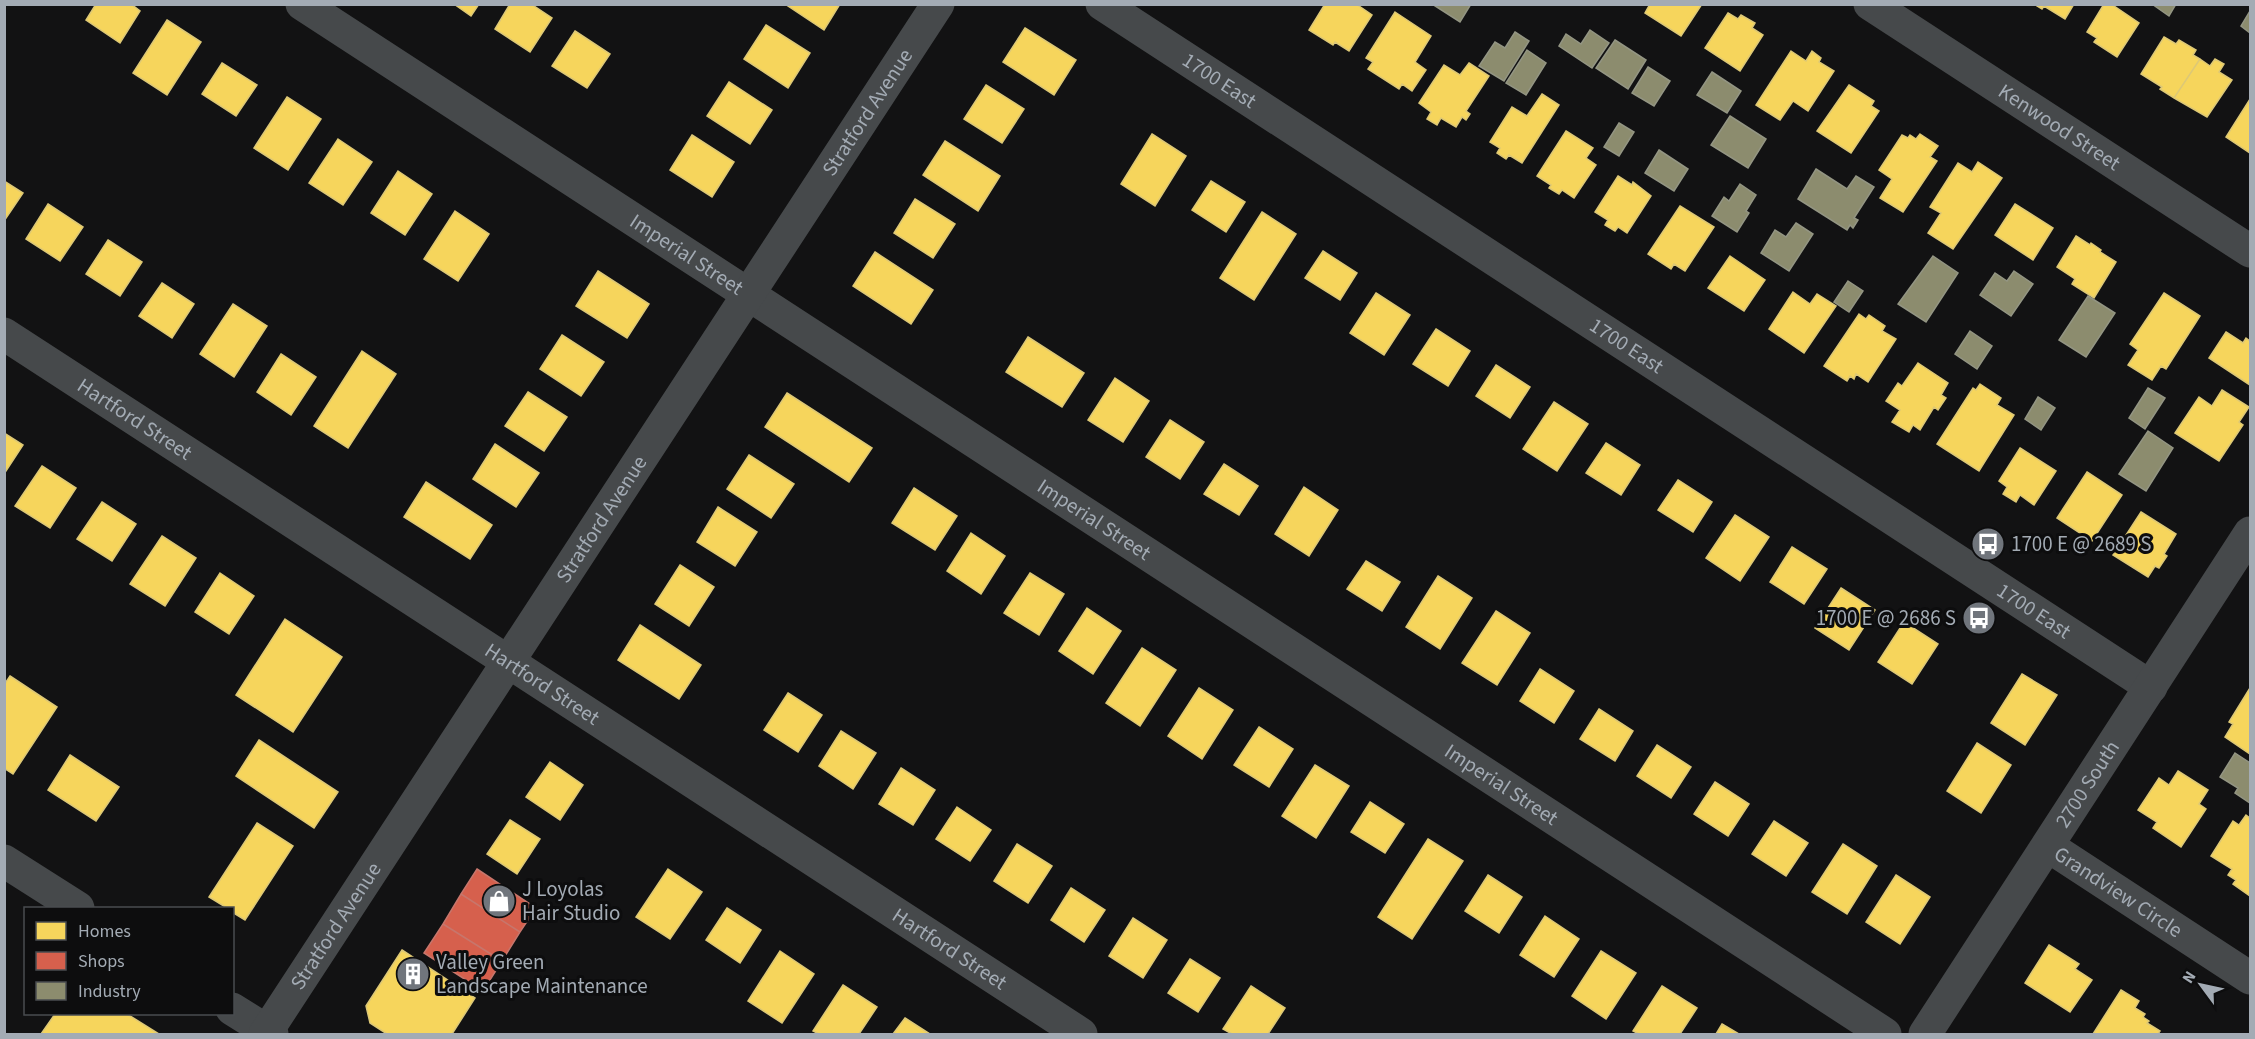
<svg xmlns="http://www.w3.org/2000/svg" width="2255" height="1039" font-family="'Source Sans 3',sans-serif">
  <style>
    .homes { fill: #f6d55c; stroke: #ddc876; stroke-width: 1.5 }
    .shops { fill: #d6604d; stroke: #c7766c; stroke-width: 1.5 }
    .industry { fill: #8c8c6e; stroke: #939583; stroke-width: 1.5 }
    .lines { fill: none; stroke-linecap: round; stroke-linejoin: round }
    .minor { stroke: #46494b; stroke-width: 33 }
    .tertiary { stroke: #46494b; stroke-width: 33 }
    .labels { text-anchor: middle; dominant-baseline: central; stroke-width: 6; stroke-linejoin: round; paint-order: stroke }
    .street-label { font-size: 21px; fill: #a3abb4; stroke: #0d0d0e }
    .poi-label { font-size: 21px; fill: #a3abb4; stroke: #0d0d0e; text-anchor: start }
  </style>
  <rect width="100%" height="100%" fill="#121213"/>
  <path class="homes" d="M96 4H131L140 11 120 43 86 20Z
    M454 4H479L471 16Z
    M510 4H531L552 18 530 52 495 29Z
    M785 4H840L824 30Z
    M1325 4H1356L1372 15 1349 51 1335 42 1333 45 1309 30Z
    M1650 4H1702L1681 36 1645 13Z
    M2034 4H2074L2065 19 2044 6 2042 9Z
    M2104 4H2111L2139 23 2117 57 2094 42 2097 38 2087 32Z
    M1395 12 1431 36 1415 62 1426 70 1412 91 1402 84 1399 89 1368 69 1373 62 1366 58Z
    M1728 13 1738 19 1741 15 1755 23 1752 28 1763 35 1740 71 1705 48Z
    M167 20 201 42 167 95 133 73Z
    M766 25 810 53 788 88 744 59Z
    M1025 28 1076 60 1054 95 1003 62Z
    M575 31 610 54 587 88 552 66Z
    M2164 37 2176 44 2179 40 2196 50 2193 55 2200 59 2174 98 2160 89 2162 87 2141 74Z
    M1791 51 1806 61 1812 51 1821 58 1819 62 1834 71 1808 111 1793 101 1780 120 1756 105Z
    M2200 59 2210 66 2215 59 2224 64 2219 72 2232 80 2207 117 2174 98Z
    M222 63 257 85 236 116 202 94Z
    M1469 63 1489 76 1466 111 1470 114 1466 120 1462 117 1456 127 1441 118 1437 125 1427 119 1431 112 1419 103 1444 65 1460 75Z
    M729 82 772 110 750 144 707 116Z
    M986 85 1024 109 1002 143 964 119Z
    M1849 85 1874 101 1871 106 1879 111 1851 153 1817 131Z
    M1542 94 1559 105 1522 163 1509 155 1506 159 1497 153 1500 148 1490 142 1512 107 1527 116Z
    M287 97 321 119 288 170 254 148Z
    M2250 99V153L2226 137Z
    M1566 131 1593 148 1586 158 1596 165 1574 198 1562 190 1559 194 1549 188 1551 185 1537 176Z
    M1152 134 1186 156 1155 206 1121 184Z
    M1920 134 1938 146 1930 157 1937 161 1903 212 1880 198 1892 179 1879 170 1902 135 1908 138 1910 135 1916 139Z
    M692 135 734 162 712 197 670 170Z
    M338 139 372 162 343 205 309 183Z
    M945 141 1000 176 978 211 923 175Z
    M1978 162 2002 178 1953 249 1928 233 1941 213 1930 207 1958 163 1972 172Z
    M398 171 432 194 405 235 371 213Z
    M1618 176 1632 185 1633 182 1651 196 1627 233 1618 227 1615 231 1605 225 1608 220 1595 212Z
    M4 181 23 193 4 221Z
    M1211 181 1245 202 1226 232 1192 210Z
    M915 199 955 224 933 258 894 233Z
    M48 204 83 227 60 261 26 239Z
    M2015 204 2053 228 2033 260 1995 235Z
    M1680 206 1714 227 1685 271 1674 264 1671 269 1648 254Z
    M455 211 489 234 458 281 424 259Z
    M1262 212 1296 234 1254 300 1220 278Z
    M2076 236 2090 245 2091 243 2101 250 2100 252 2116 262 2094 298 2072 284 2075 279 2057 267Z
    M108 240 142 262 120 296 86 274Z
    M1323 251 1357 273 1340 300 1305 278Z
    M875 252 933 290 911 324 853 286Z
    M1730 256 1765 280 1744 311 1708 288Z
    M598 271 649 304 627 338 576 306Z
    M162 283 194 304 172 338 139 316Z
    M1793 292 1810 304 1817 294 1836 306 1804 353 1769 329Z
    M1376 293 1410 315 1384 355 1350 333Z
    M2164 293 2200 316 2166 369 2161 366 2152 380 2128 365 2138 350 2130 344Z
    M233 304 267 326 234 377 200 354Z
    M1859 314 1866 319 1869 315 1885 326 1882 331 1896 339 1868 382 1856 374 1854 379 1850 376 1847 381 1824 366Z
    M1436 329 1470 351 1448 386 1413 364Z
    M2226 332 2243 343 2246 338 2250 341V385L2209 358Z
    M562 335 604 362 581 396 540 369Z
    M1028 337 1084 373 1062 407 1006 372Z
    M362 351 396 374 348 448 314 426Z
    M281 354 316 377 291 415 257 392Z
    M1918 363 1948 383 1941 395 1946 398 1938 410 1934 407 1920 430 1913 425 1909 432 1892 422 1900 410 1886 401 1898 383 1902 386Z
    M1496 365 1530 387 1510 418 1476 396Z
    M1115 378 1149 401 1123 442 1088 420Z
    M1980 384 2001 398 1997 405 2014 415 1979 471 1937 444 1973 388 1976 390Z
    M2222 390 2249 407 2239 422 2243 425 2219 461 2175 433 2199 397 2212 406Z
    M528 392 567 417 544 451 505 426Z
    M787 393 872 448 849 482 765 427Z
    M1554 402 1588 424 1557 471 1523 449Z
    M1170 420 1204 442 1180 479 1146 457Z
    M4 433 23 445 4 474Z
    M1606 443 1640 465 1621 495 1586 473Z
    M495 444 539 473 516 507 473 479Z
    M2020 448 2056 471 2034 505 2020 495 2016 502 2003 494 2007 487 1999 481Z
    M749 455 794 484 771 518 727 489Z
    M1224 464 1258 486 1239 515 1204 494Z
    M42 466 76 488 50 528 15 506Z
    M2087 472 2122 495 2092 541 2057 518Z
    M1678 480 1712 502 1693 532 1658 510Z
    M426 482 492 525 470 559 404 517Z
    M1304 487 1338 510 1309 556 1275 534Z
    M914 488 957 516 935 550 892 523Z
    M102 502 136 524 112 561 77 539Z
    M718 507 757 532 735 566 697 542Z
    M2141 512 2176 534 2164 554 2167 556 2159 568 2155 566 2148 577 2113 555Z
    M1735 515 1769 537 1740 581 1706 558Z
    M971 533 1005 556 981 594 947 571Z
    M162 536 196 558 165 606 130 584Z
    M1792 547 1827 569 1804 604 1770 582Z
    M1366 561 1400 582 1382 611 1347 589Z
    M680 565 714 587 689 626 655 604Z
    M220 573 254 596 229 634 195 612Z
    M1030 573 1064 594 1039 635 1004 613Z
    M1438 576 1472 598 1440 649 1406 627Z
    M1841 588 1875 610 1849 650 1815 628Z
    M1087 608 1121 631 1093 674 1059 651Z
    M1496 611 1530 633 1497 685 1462 663Z
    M285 619 342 657 293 732 236 695Z
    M1904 622 1938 644 1912 684 1878 662Z
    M640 625 701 665 679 699 618 660Z
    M1142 648 1176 670 1140 726 1106 703Z
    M1540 669 1574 691 1554 723 1520 701Z
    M2022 674 2057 695 2025 745 1991 723Z
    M10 676 57 707 13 774 4 768V685Z
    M1199 688 1233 710 1202 759 1168 736Z
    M2250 688V754L2225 737 2233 724 2229 722Z
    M788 693 822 715 798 752 764 730Z
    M1599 709 1633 731 1615 761 1580 739Z
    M1259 727 1293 749 1269 787 1234 765Z
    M841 731 876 753 853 789 819 766Z
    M259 740 338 792 314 828 236 776Z
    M1977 743 2011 765 1981 813 1947 791Z
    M1657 745 1691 767 1671 798 1637 776Z
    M70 755 119 787 96 821 48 790Z
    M550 762 583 785 560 820 526 797Z
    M1315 765 1349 786 1316 838 1282 816Z
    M901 768 935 790 913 825 879 804Z
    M2178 771 2208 790 2199 804 2206 809 2181 847 2153 828 2157 822 2138 810 2159 778 2169 785Z
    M1715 782 1749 804 1728 836 1694 814Z
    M1370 802 1404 824 1385 853 1351 832Z
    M957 807 991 830 970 861 936 839Z
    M2246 815 2250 818V896L2233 884 2236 880 2228 875 2232 869 2211 856 2233 821 2239 825Z
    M510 820 540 839 517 874 487 854Z
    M1774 821 1808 843 1786 876 1752 854Z
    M257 823 293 846 245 920 232 912V908H227L209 897Z
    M1428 839 1463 861 1412 939 1378 917Z
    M1017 844 1052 866 1028 903 994 881Z
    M1843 844 1877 866 1847 914 1812 892Z
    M668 869 702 892 670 939 636 917Z
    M1488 875 1522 897 1499 933 1465 911Z
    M1896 875 1930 897 1900 944 1866 922Z
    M1071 888 1105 910 1084 942 1051 920Z
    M727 908 761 930 740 963 706 940Z
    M1545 916 1579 939 1554 977 1520 955Z
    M1133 918 1167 940 1143 978 1109 956Z
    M2049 945 2079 964 2075 969 2092 980 2070 1012 2025 983Z
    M402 950 475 998 452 1034H387L370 1023 366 1006Z
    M780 951 814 974 782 1023 748 1001Z
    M1601 951 1636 973 1606 1019 1572 996Z
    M1190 959 1220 978 1198 1012 1168 993Z
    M843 985 877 1007 859 1034H819L813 1031Z
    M1251 986 1285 1008 1268 1034H1232L1223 1029Z
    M1662 986 1697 1008 1680 1034H1639L1633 1031Z
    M2121 990 2139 1001 2135 1008 2145 1014 2143 1017 2149 1021 2147 1023 2160 1031 2158 1034H2093Z
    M55 1014H127L159 1034H41Z
    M905 1018 930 1034H893Z
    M1722 1024 1739 1034H1716Z"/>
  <path class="shops" d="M477 869 536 908 520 932 461 894Z
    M461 894 520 932 502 961 443 924Z
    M443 924 502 961 483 991 424 953Z"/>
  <path class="industry" d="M1432 4H1471L1460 22Z
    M2152 4H2176L2169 16Z
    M2250 11V33L2241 26Z
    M1590 30 1609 43 1592 68 1559 46 1566 34 1581 44Z
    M1515 32 1529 41 1504 81 1479 66 1495 42 1505 48Z
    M1615 40 1646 60 1628 89 1596 68Z
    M1527 50 1546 63 1526 95 1506 83Z
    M1648 67 1670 81 1654 106 1632 93Z
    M1712 72 1741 91 1727 113 1697 95Z
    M1730 116 1766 139 1748 168 1711 145Z
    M1619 123 1634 132 1619 156 1604 147Z
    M1659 150 1688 169 1674 191 1645 173Z
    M1816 169 1847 189 1856 176 1874 187 1854 218 1858 220 1853 228 1850 225 1847 230 1798 199Z
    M1740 184 1756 195 1746 211 1749 213 1737 232 1712 216 1724 197 1729 201Z
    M1796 223 1813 234 1789 271 1761 253 1775 230 1786 237Z
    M1933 256 1958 273 1926 322 1898 304Z
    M2014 271 2033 284 2011 316 1980 295 1995 273 2007 281Z
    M1848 281 1863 291 1849 312 1834 302Z
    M2088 296 2115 313 2086 357 2059 340Z
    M1970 331 1992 346 1977 369 1955 354Z
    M2148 388 2165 398 2145 429 2129 418Z
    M2038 397 2055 408 2041 430 2025 419Z
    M2148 431 2173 448 2146 491 2119 474Z
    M2235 753 2250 763V803L2235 793 2238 788 2220 777Z"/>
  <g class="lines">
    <g class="minor">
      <path id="s1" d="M302 4 1885 1034"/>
      <path id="s2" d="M1870 4 2250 251"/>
      <path id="s3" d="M4 334 1081 1034"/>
      <path id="s4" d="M2048 846 2250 978"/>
      <path d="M4 861 78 908"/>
      <path d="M232 1009 272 1034"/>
      <path id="s5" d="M265 1034 938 4"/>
    </g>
    <g class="tertiary">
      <path id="s6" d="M1102 4 2151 687"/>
      <path id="s7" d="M1925 1034 2250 533"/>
    </g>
  </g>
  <defs>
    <g id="bus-disc" transform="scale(1.725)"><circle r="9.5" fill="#70757c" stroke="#0d0d0e"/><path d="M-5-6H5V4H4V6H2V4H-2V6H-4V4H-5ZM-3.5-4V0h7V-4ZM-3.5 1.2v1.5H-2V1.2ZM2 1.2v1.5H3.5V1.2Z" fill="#fff"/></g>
    <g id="shop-disc" transform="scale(1.725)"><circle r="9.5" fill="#70757c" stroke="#0d0d0e"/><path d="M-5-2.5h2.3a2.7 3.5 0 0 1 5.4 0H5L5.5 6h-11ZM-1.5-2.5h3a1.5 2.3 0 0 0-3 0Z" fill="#fff"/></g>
    <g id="building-disc" transform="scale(1.725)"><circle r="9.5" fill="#70757c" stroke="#0d0d0e"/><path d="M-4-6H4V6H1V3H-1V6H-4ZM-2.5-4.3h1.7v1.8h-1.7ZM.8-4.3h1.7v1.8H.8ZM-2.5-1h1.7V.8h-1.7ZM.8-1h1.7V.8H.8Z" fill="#fff"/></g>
  </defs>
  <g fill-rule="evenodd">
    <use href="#bus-disc" x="1988" y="544"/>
    <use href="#bus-disc" x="1979" y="618"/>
    <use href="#shop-disc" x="499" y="901"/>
    <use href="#building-disc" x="413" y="974"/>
  </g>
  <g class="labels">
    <g class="street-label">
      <text stroke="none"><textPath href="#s6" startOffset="140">1700 East</textPath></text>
      <text stroke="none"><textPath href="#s5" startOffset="1101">Stratford Avenue</textPath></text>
      <text stroke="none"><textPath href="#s2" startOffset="226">Kenwood Street</textPath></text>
      <text stroke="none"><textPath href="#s1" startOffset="459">Imperial Street</textPath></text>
      <text stroke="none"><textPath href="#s6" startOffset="626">1700 East</textPath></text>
      <text stroke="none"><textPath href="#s3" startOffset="156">Hartford Street</textPath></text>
      <text stroke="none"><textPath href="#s5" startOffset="615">Stratford Avenue</textPath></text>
      <text stroke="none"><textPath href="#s1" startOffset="945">Imperial Street</textPath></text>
      <text stroke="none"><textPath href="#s6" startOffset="1112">1700 East</textPath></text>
      <text stroke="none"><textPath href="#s3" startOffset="642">Hartford Street</textPath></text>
      <text stroke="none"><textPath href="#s7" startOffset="298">2700 South</textPath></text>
      <text stroke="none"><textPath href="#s1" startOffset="1431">Imperial Street</textPath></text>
      <text stroke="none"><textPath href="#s4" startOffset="84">Grandview Circle</textPath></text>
      <text stroke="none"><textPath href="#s5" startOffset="129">Stratford Avenue</textPath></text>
      <text stroke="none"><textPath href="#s3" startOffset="1128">Hartford Street</textPath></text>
    </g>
    <g class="poi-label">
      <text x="2011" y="544">1700 E @ 2689 S</text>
      <text x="1956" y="618" text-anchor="end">1700 E @ 2686 S</text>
      <text x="522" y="889">J Loyolas<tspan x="522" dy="24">Hair Studio</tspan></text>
      <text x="436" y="962">Valley Green<tspan x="436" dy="24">Landscape Maintenance</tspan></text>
    </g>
  </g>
  <rect width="2255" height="1039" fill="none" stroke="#a3abb4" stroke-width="12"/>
  <rect x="24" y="907" width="210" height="108" fill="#0d0d0e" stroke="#494c50" stroke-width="1.5"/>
  <rect x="36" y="922" width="30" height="18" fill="#f6d55c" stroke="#494c50" stroke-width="1.5"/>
  <text x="78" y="937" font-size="18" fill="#a3abb4">Homes</text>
  <rect x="36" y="952" width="30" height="18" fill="#d6604d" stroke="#494c50" stroke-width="1.5"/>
  <text x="78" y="967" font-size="18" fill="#a3abb4">Shops</text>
  <rect x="36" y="982" width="30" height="18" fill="#8c8c6e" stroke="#494c50" stroke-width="1.5"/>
  <text x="78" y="997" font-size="18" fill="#a3abb4">Industry</text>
  <g transform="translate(2201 985) rotate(303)" stroke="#0d0d0e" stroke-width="4.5" paint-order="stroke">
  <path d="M0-4.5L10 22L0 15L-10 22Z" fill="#a3abb4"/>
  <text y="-9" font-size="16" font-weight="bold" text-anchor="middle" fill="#a3abb4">N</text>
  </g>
</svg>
